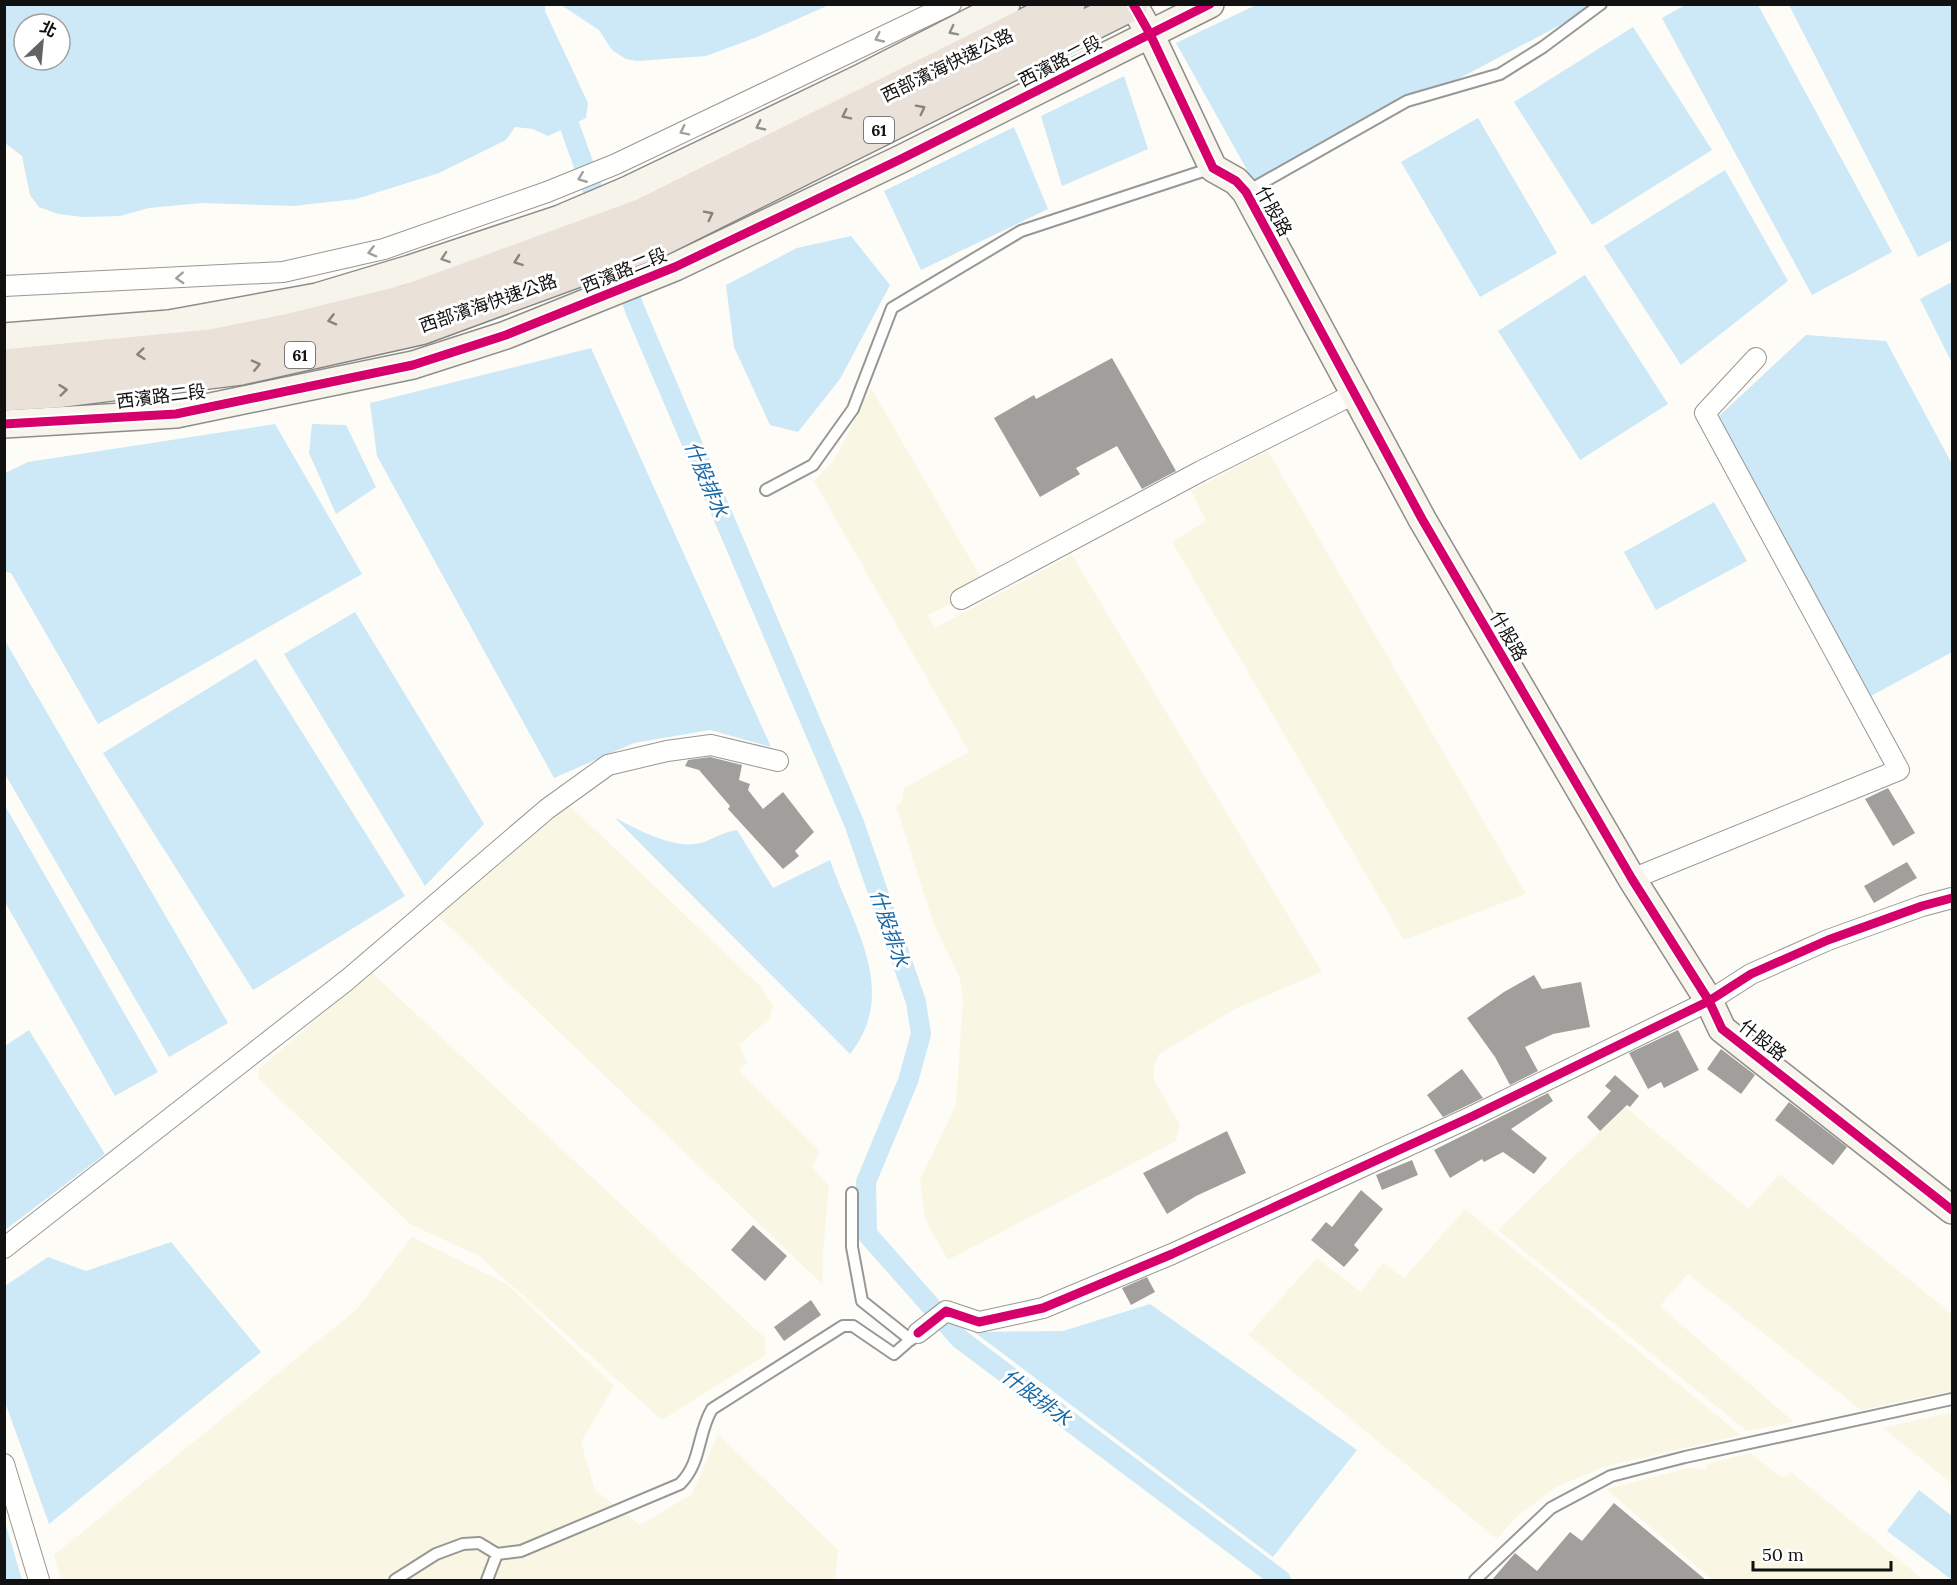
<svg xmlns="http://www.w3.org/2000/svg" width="1957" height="1585" font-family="Lora,'Noto Sans TC',serif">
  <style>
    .farmland { fill: #f9f7e4 }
    .water { fill: #cde8f7; fill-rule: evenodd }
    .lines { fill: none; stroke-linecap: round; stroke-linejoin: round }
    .canal { stroke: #cde8f7; stroke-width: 20 }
    .building { fill: #a19f9c }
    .lane-casing { stroke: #979795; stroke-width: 14 }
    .street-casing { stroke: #979795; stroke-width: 22 }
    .secondary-casing { stroke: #8e8d8b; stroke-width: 30 }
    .highway-casing { stroke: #858482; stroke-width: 36 }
    .lane { stroke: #fffffe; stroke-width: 10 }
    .street { stroke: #fffffe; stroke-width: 20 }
    .secondary { stroke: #f6f4eb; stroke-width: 27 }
    .highway { stroke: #eae1d8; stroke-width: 33 }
    .cycleway-casing { stroke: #fff; stroke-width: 13 }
    .cycleway { stroke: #d6006c; stroke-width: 9 }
    .oneway { stroke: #8f8e89 }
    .oneway2 { stroke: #a0a09f }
    .oneway3 { stroke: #88837e }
    .labels { text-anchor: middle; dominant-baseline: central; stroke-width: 6; stroke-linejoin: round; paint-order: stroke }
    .shield { fill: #fff; stroke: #585858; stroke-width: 1.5 }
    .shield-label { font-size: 16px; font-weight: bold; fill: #111 }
    .street-label { font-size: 18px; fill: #111; stroke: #fff }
    .water-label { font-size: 20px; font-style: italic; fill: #1768a6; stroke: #fff }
  </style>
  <rect width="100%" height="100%" fill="#fdfcf7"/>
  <path class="farmland" d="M871 388 986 586 928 615 935 628 1072 555 1322 972 1237 1008 1159 1054 1154 1067 1153 1078 1180 1125 1176 1141 948 1260 925 1219 920 1180 956 1105 963 1001 960 978 934 925 896 806 902 801 904 788 969 752 814 481 835 459Z
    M1268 451 1526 894 1404 940 1172 542 1206 521 1191 491Z
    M568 804 761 987 773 1006 770 1018 739 1045 747 1062 739 1071 820 1151 812 1167 829 1186 823 1252V1285L438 916Z
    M371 972 765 1338V1355L662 1420 479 1256 410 1224 258 1078 259 1069Z
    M1625 1107 1749 1209 1779 1174 1952 1314V1391L1861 1410 1688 1274 1660 1306 1794 1422 1747 1431 1498 1230Z
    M1465 1209 1741 1435 1603 1467 1556 1487 1515 1518 1497 1539 1248 1335 1317 1258 1361 1292 1383 1263 1404 1278Z
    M412 1237 507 1284 614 1386 581 1442 595 1490 640 1525 692 1494 718 1434 838 1550 835 1580H61L54 1555 355 1311Z
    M1952 1412V1484L1883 1428Z
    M1750 1453 1783 1478 1791 1472 1924 1580H1712L1606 1489 1689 1468 1707 1470V1464Z"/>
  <path class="water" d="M1687 4 1758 5 1892 252 1812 295 1662 18Z
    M4 5H545V11L588 103 586 118 548 136 533 129 515 127 506 140 439 173 356 199 293 206 202 203 149 208 120 216 83 217 58 214 39 207 30 195 22 156 5 143ZM24 24H60V60H24Z
    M561 5H829L757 37 706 56 637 61 626 59 612 50 599 30Z
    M1256 5H1598L1256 186 1176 43Z
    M1789 5H1952V240L1918 257Z
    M1633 27 1712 150 1592 225 1514 102Z
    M1124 76 1148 149 1062 186 1041 116Z
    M1478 118 1557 253 1480 297 1401 162Z
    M1014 127 1048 209 921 270 884 191Z
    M1725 170 1788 281 1681 365 1604 246Z
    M851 236 890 285 840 379 798 432 770 425 734 347 726 285 797 248Z
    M1585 275 1668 404 1580 460 1498 331Z
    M1952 282V363L1920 299Z
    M1806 335 1886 341 1952 464V652L1871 696 1718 417Z
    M591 348 771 747 710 730 634 743 554 778 377 456 370 403Z
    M275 424 362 574 98 724 11 573 5 572V473L28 462Z
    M312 424 346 425 376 487 336 514 309 453Z
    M1714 502 1747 561 1656 610 1624 552Z
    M355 612 484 824 425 886 284 654Z
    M4 639 228 1023 169 1057 5 774Z
    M256 659 405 896 253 990 103 753Z
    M4 804 158 1072 115 1096 5 902Z
    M615 818C637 829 674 850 701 843 713 839 723 832 737 830L773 888 830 860C852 925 900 991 850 1054Z
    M29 1030 105 1154 5 1230V1046Z
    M171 1242 261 1352 49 1524 5 1402V1286L48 1257 86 1271Z
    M1150 1304 1357 1450 1273 1557 974 1332 1063 1331Z
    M1919 1490 1952 1516V1580L1887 1531Z
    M4 1522H5L22 1580H5Z"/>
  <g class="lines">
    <path class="canal" d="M570 127 601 213
      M613 247 635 310 854 823 916 1002 921 1034 908 1081 866 1182 867 1234 960 1339 1281 1580"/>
  </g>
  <path class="building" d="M1112 358 1176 471 1142 489 1117 446 1076 468 1080 474 1040 497 994 418 1034 395 1036 399Z
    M710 757 742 765 739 780 750 784 748 790 763 809 783 792 814 832 795 851 799 856 783 869 728 809 730 806 699 770 685 766 688 760Z
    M1888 788 1915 833 1893 846 1865 799Z
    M1907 862 1917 878 1874 903 1864 886Z
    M1534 975 1542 989 1581 982 1590 1027 1553 1034 1525 1047 1538 1071 1510 1085 1495 1057 1467 1018 1504 992Z
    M1678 1030 1699 1070 1664 1088 1661 1082 1648 1089 1629 1053Z
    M1721 1049 1755 1075 1741 1094 1707 1069Z
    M1462 1069 1483 1098 1443 1117 1427 1095Z
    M1615 1075 1639 1096 1630 1107 1627 1105 1600 1131 1587 1117 1611 1091 1605 1086Z
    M1548 1093 1553 1101 1511 1129 1547 1158 1534 1174 1503 1152 1484 1162 1482 1159 1450 1178 1434 1150Z
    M1789 1102 1847 1147 1833 1165 1775 1120Z
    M1227 1131 1246 1173 1196 1196 1167 1214 1143 1173Z
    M1412 1160 1418 1175 1382 1190 1376 1175Z
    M1361 1190 1383 1209 1354 1245 1359 1250 1344 1267 1311 1240 1326 1222 1332 1227Z
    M753 1225 787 1256 765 1281 731 1250Z
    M1147 1277 1155 1292 1131 1305 1122 1288Z
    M811 1300 821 1315 784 1341 774 1327Z
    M1614 1503 1707 1581H1491L1515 1553 1537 1571 1570 1532 1582 1541Z"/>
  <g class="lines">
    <g class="lane-casing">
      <path id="lane" d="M1246 192 1407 101 1500 74 1543 47 1601 4
        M766 490 813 465 853 409 892 308 1021 231 1212 168
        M852 1193V1247L862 1301 911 1340
        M395 1580 436 1554 463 1544 479 1543 497 1554 521 1551 680 1484C702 1462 697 1434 712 1409L843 1326H853L894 1354 918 1333
        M487 1580 497 1554
        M1475 1580 1551 1508 1611 1476 1685 1457 1952 1399"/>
    </g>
    <g class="street-casing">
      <path id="street" d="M4 286 283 272 384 249 547 192 616 164 951 4
        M961 599 1201 471 1354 394
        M1632 879 1899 770 1705 413 1756 358
        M4 1248 347 980 547 809 608 765 667 751 711 745 778 761
        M918 1333 946 1311 979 1322 1043 1308 1172 1254 1473 1116 1709 1001 1751 974 1828 940 1922 906 1952 898
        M4 1464 39 1580"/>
    </g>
    <g class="secondary-casing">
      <path id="secondary" d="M1133 4 1150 34 1213 168 1236 181 1246 192 1422 519 1632 879 1709 1001 1722 1029 1952 1210
        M4 337 169 324 317 297 410 269 560 219 628 190 859 79 1006 4
        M4 424 176 414 413 365 506 335 675 267 901 159 1210 4"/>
    </g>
    <g class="highway-casing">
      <path id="highway" d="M4 366 211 346 286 331 408 301 643 215 1068 4
        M4 394 55 391 241 368 420 328 657 241 1131 4"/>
    </g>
    <use href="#lane" class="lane"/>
    <use href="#street" class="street"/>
    <use href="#secondary" class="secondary"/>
    <use href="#highway" class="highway"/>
    <g class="cycleway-casing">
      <path id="cycleway" d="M1133 4 1150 34 1213 168 1236 181 1246 192 1422 519 1632 879 1709 1001 1722 1029 1952 1210
        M4 424 176 414 413 365 506 335 675 267 901 159 1210 4
        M918 1333 946 1311 979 1322 1043 1308 1172 1254 1473 1116 1709 1001 1751 974 1828 940 1922 906 1952 898"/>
    </g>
    <use href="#cycleway" class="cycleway"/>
  </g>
  <defs><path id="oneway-chevron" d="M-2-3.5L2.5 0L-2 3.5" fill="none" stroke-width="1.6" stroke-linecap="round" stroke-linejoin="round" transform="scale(1.5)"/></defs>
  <g class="oneway">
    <use href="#oneway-chevron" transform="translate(953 31) rotate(153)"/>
    <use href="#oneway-chevron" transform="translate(760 126) rotate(154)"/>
    <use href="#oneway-chevron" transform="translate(445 258) rotate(161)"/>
  </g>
  <g class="oneway2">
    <use href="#oneway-chevron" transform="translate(879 38) rotate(155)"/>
    <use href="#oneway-chevron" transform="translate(684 131) rotate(154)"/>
    <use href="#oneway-chevron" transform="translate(582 178) rotate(158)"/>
    <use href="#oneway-chevron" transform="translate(372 252) rotate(166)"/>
    <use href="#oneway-chevron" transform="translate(180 278) rotate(177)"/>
  </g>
  <g class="oneway3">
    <use href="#oneway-chevron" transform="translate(921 109) rotate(-27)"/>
    <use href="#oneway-chevron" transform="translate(846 115) rotate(154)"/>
    <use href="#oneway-chevron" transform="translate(709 215) rotate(-27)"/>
    <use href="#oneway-chevron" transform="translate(518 261) rotate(160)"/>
    <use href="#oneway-chevron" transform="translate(332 320) rotate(166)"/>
    <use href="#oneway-chevron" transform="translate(141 354) rotate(174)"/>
    <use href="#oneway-chevron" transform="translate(256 365) rotate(-13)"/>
    <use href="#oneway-chevron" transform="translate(63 390) rotate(-6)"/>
  </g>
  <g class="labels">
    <g class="shield">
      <rect x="864" y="117" width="30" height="26" rx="4.5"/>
      <rect x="285" y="342" width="30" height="26" rx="4.5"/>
    </g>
    <g class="shield-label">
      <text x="879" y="130">61</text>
      <text x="300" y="355">61</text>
    </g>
    <g class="street-label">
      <text transform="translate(1060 61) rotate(-27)">西濱路二段</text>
      <text transform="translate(947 65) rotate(-26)">西部濱海快速公路</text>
      <text transform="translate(1274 211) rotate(61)">什股路</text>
      <text transform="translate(624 270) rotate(-22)">西濱路二段</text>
      <text transform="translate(488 303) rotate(-19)">西部濱海快速公路</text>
      <text transform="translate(161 396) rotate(-7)">西濱路二段</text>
      <text transform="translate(1509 636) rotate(60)">什股路</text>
      <text transform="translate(1763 1040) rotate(38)">什股路</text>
    </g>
    <g class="water-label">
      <text transform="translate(707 479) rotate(67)">什股排水</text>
      <text transform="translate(890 928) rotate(71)">什股排水</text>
      <text transform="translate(1037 1397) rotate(37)">什股排水</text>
    </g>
  </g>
  <rect width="1957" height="1585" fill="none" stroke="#111111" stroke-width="12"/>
  <g transform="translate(42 42) rotate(26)"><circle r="28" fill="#ffffff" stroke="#a0a0a0" stroke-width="1.5"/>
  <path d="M0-4.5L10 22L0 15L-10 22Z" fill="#646362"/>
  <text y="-9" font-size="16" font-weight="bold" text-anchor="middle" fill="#111111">北</text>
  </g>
  <path d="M1753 1561v9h138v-9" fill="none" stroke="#111111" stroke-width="3"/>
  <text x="1762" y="1561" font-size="18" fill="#111111" stroke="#ffffff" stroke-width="4.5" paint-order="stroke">50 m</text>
</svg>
